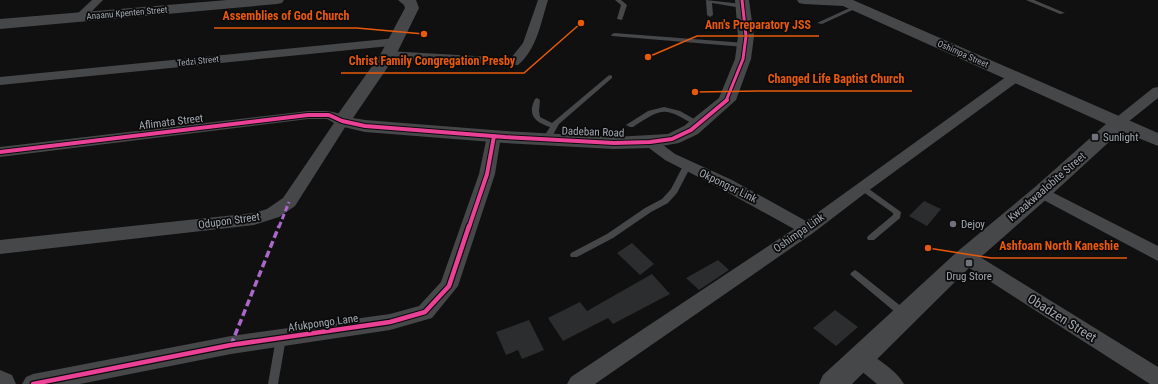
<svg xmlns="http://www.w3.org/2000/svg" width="1158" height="384" font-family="'Roboto Condensed',sans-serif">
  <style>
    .building { fill: #2c2d2e }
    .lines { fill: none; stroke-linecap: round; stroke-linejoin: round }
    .service { fill: #454749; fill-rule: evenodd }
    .minor { fill: #454749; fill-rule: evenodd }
    .tertiary { fill: #454749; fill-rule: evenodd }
    .quiet-far1 { stroke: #ac68c9; stroke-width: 3; stroke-dasharray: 5.5 3; stroke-linecap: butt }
    .quiet { stroke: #ac68c9; stroke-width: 3.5; stroke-dasharray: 7 3.5; stroke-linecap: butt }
    .cycleway-far2-casing { stroke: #0b0b0c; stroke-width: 5 }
    .cycleway-far1-casing { stroke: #0b0b0c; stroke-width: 6 }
    .cycleway-casing { stroke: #0b0b0c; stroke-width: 7 }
    .cycleway-far2 { stroke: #ea4096; stroke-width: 3 }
    .cycleway-far1 { stroke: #ea4096; stroke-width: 4 }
    .cycleway { stroke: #ea4096; stroke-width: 4.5 }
    .poi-dot { fill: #6f7379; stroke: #0b0b0c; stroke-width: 1.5 }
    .labels { text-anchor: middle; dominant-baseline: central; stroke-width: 3.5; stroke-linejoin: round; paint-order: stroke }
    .far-street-label { font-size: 9px; fill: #a2a9b1; stroke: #0b0b0c }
    .street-label { font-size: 11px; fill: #a2a9b1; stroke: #0b0b0c }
    .poi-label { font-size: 11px; fill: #a2a9b1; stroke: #0b0b0c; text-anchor: start }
    .near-street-label { font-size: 13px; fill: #a2a9b1; stroke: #0b0b0c }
    .leader { fill: none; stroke: #e8590c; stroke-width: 1.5 }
    .callout-dot { fill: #e8590c; stroke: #0b0b0c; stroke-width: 1.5 }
    .callout-label { font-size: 12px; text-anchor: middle; font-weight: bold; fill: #e8590c; stroke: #0b0b0c; stroke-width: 3.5; stroke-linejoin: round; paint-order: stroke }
  </style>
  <rect width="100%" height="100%" fill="#101011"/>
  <path class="building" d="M924 201 941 209 927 226 909 216Z
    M632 243 654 264 640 275 617 253Z
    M718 260 729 270 699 290 686 278Z
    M652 274 670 294 613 324 608 318 563 341 548 318 580 302 587 311Z
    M835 310 858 327 836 346 813 328Z
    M529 320 544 350 522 359 518 350 506 355 496 332Z"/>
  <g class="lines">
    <path class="service" d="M615 0H621L627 5 622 20 617 19 621 5Z
      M706 0 742 4 745 6 742 8 712 3 713 15 710 17 707 15Z
      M1026 0H1034L1065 13 1060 14Z
      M854 6 859 7 822 24 817 23Z
      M614 33 745 43 748 45 745 47 612 36 611 35Z
      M610 75 612 76V78L559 124 549 142H543L542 140 550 127C535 122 527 115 535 99L537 98 540 100 539 111 540 117 552 123 608 76Z
      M664 107 680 111 703 124 699 126H696C664 107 664 107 633 127H630L626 125 648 111Z
      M684 164H687L691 166 677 193 668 203 651 212 613 238 577 257H571L570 255 571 253 607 234 645 208 662 199 671 189Z
      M862 184 901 212 900 218 874 240H868L867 238 868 236 893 215V213L859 189 858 187 859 185Z
      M855 270 858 272 907 311 909 314 907 317 904 318 901 317 852 276 850 274 852 272Z
      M281 334 285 335 286 338 278 384H268L276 338 277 335Z"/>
    <path class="minor" d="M92 0H103L84 19H76L74 17 76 15Z
      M538 0H548C541 22 537 49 518 65L388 59 382 55 388 51 511 58 523 43Z
      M396 38 400 39 402 42 400 45 0 85V77Z
      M1015 73 1021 77 1020 80 868 191 813 233 595 384H567L571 377 794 229 720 188 665 160 645 145 643 142 645 139H655L675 154 732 180 806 221 1010 74Z
      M1158 87V98L1123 126H1113L1111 123 1113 120 1153 88Z
      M308 111C321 111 341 109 349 121L295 206 279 217 254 225 0 254V240L254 213 267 209 283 198 334 123 327 119H308L0 157V147Z
      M494 132 499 133 501 136 495 174 458 286 432 318 390 330 231 354 80 384H22L26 377 33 374 231 336 390 314 419 306 441 282 479 174 487 136 489 133Z
      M1042 187 1158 246V261L1036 196 1034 192 1036 188Z
      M966 250 972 252 1158 367V384H1150L960 262 957 257 960 252Z
      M861 350C874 355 898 372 904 384H877L854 365 851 359 854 353Z"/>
    <path class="tertiary" d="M227 0H284L282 3 277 4 0 29V19Z
      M398 0H416L419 8 396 55 353 118 365 120 505 131 614 137 668 134 684 126 719 98 735 59 738 36 735 0H749L754 36 751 59 736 100 698 134 679 143 650 148 614 149 505 143 365 132 335 125 333 121 380 55 405 8 404 5Z
      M797 0H853L1158 133V146L1121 131 1049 197 974 263 852 384H819L823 375 958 251 1035 187 1106 124 843 6 804 4 799 3Z
      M0 370 12 375 16 384H0Z"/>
    <path class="quiet-far1" d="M279 227 289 202"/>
    <path class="quiet" d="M231 345 279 226"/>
    <g class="cycleway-far2-casing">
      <path id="cycleway-far2" d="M726 101 743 59 746 36 742 0"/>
    </g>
    <g class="cycleway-far1-casing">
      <path id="cycleway-far1" d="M0 152 308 115H329L342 121 365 126 505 137 614 143 650 142 672 139 691 130 727 100
        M469 227 487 174 494 136"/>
    </g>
    <g class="cycleway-casing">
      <path id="cycleway" d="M33 384 231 345 390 322 425 312 449 286 469 226"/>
    </g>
    <use href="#cycleway-far2" class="cycleway-far2"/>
    <use href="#cycleway-far1" class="cycleway-far1"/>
    <use href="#cycleway" class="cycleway"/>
  </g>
  <g class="poi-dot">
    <rect x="1091" y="133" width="8" height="8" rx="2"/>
    <circle cx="953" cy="224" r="4"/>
    <rect x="965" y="259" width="8" height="8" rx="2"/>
  </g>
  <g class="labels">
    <g class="far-street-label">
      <text transform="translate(127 13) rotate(-5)">Anaanu Kpenten Street</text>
      <text transform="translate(963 54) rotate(24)">Oshimpa Street</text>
      <text transform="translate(198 61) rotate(-6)">Tedzi Street</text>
    </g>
    <g class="street-label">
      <text transform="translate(171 122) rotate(-7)">Aflimata Street</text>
      <text transform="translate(593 132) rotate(2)">Dadeban Road</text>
      <text transform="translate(728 186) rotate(26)">Okpongor Link</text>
      <text transform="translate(1047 187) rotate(-41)">Kwaakwaalobite Street</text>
      <text transform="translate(229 221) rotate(-8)">Odupon Street</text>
      <text transform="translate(799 233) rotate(-35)">Oshimpa Link</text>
      <text transform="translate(323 323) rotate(-8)">Afukpongo Lane</text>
    </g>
    <g class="poi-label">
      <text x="1103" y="137">Sunlight</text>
      <text x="961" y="224">Dejoy</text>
      <text x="969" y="276" text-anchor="middle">Drug Store</text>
    </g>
    <g class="near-street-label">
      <text transform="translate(1062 318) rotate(32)">Obadzen Street</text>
    </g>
  </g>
  <path class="leader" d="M424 34L357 28H214M648 57L697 36H819M581 23L524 73H341M695 92L759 91H912M928 248L991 258H1127"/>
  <g class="callout-dot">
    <circle cx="424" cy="34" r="4"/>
    <circle cx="648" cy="57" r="4"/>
    <circle cx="581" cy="23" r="4"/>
    <circle cx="695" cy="92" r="4"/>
    <circle cx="928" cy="248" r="4"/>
  </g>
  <g class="callout-label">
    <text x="286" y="20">Assemblies of God Church</text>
    <text x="758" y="29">Ann's Preparatory JSS</text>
    <text x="432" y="65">Christ Family Congregation Presby</text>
    <text x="836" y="83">Changed Life Baptist Church</text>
    <text x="1059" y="250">Ashfoam North Kaneshie</text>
  </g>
</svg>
